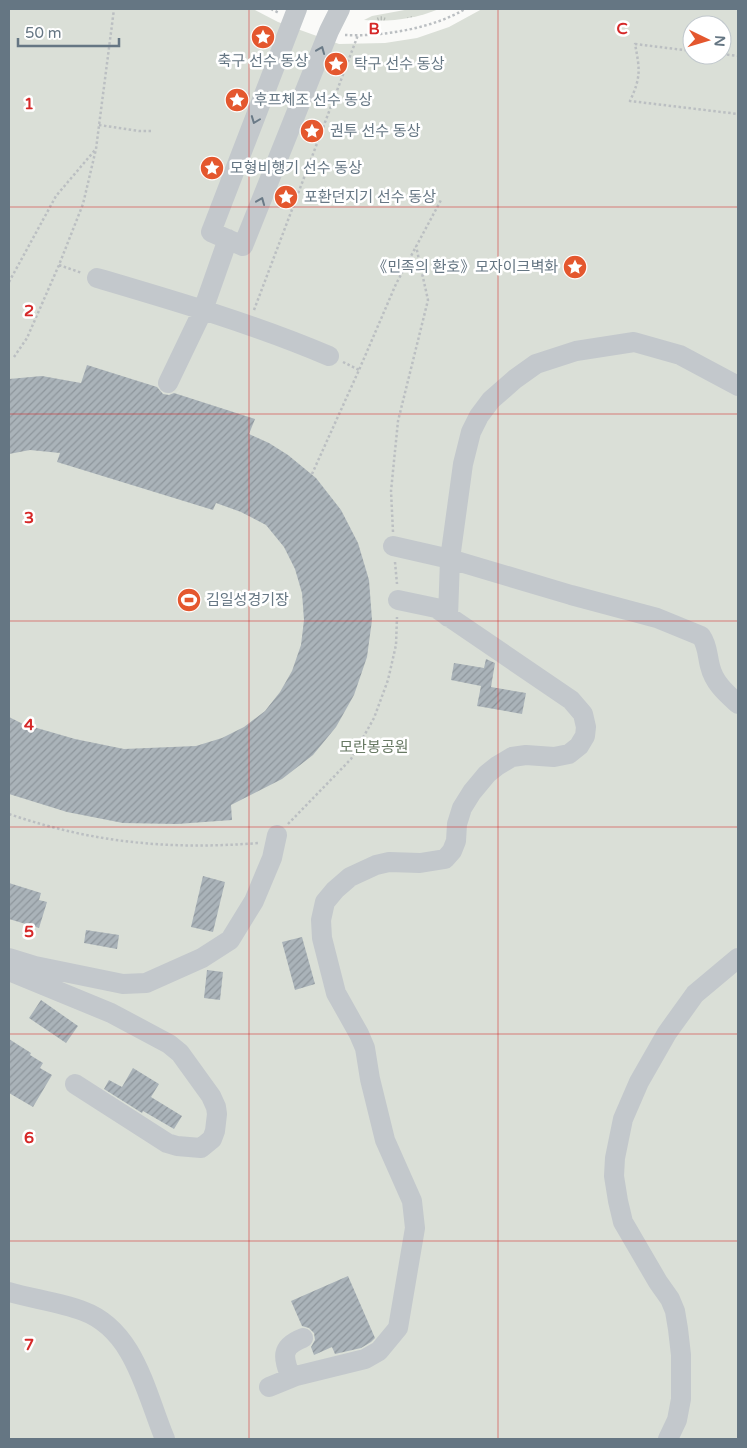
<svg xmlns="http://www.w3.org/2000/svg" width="747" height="1448" font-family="'Varela Round','Noto Sans KR',sans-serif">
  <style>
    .grass { fill: url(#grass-tufts) }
    .park { fill: #dadfd7; fill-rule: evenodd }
    .building { fill: url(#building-hatch) }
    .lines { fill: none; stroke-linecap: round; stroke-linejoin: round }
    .path { stroke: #bbbfc2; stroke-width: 2.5; stroke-dasharray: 2.5 2.5; stroke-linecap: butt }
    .minor { stroke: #c3c8cc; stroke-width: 20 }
    .oneway { stroke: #6a7a87 }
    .grid { fill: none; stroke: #d62828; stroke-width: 1; stroke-opacity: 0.55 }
    .labels { text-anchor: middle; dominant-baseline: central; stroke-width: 5; stroke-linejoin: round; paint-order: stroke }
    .poi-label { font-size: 15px; fill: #657683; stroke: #fff; text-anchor: start }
    .park-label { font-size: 15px; fill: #687a64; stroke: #fff }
    .grid-label { font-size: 16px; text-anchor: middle; font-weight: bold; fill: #d62828; stroke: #fff; stroke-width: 5; stroke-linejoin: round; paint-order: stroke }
  </style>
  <defs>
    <pattern id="grass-tufts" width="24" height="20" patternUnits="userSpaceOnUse" patternTransform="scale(1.25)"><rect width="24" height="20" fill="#dadfd7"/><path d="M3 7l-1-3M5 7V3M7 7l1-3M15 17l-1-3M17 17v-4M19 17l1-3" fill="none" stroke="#b4b9b4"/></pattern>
    <pattern id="building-hatch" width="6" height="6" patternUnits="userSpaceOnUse" patternTransform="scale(1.25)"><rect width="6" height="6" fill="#aab3b9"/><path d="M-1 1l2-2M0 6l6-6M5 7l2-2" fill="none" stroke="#8e969c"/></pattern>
  </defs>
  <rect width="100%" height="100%" fill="#fafaf8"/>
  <path class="grass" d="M410 9H439C415 19 391 22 364 20L372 16Z"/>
  <path class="park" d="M9 9H253L278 22 339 44 385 43 417 38 449 27 482 9H738V1439H9ZM692 25H722V55H692Z"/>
  <path class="building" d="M87 365 157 387 163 394 169 395 174 393 255 419 249 434 269 443 288 455 316 478 341 510 358 543 369 580 372 620 367 657 354 695 336 727 313 755 282 779 231 805 232 820 177 824 123 823 67 812 9 794V717L23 724 75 739 124 749 196 746 222 738 244 727 265 711 280 692 292 671 301 645 304 620 302 593 295 569 284 547 266 525 241 512 216 503 213 510 57 462 60 453 30 450 9 454V379L42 376 81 383Z
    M486 659 495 663 491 687 526 693 522 714 477 706 481 686 451 680 454 663 484 668Z
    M203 876 225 882 213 932 191 927Z
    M9 883 41 893 39 900 47 902 39 928 9 919Z
    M86 930 119 935 117 949 84 943Z
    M302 937 315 984 295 990 282 942Z
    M207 970 223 972 220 1000 204 998Z
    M41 1000 78 1026 66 1043 29 1018Z
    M9 1039 31 1053 30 1055 43 1063 40 1068 52 1075 33 1107 9 1093Z
    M133 1068 159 1084 151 1097 182 1116 174 1129 143 1111 142 1113 104 1089 109 1080 122 1087Z
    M348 1276 375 1338 371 1342 361 1348 335 1354 332 1347 314 1355 311 1347 315 1340 314 1333 309 1328 302 1326 291 1301Z"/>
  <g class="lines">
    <path class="path" d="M271 9 279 13
      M345 35C382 37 434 28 465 9
      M692 51 635 44C640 70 641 77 630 101L738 114
      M722 54 738 56
      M99 125 139 131H151
      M59 265 82 273
      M9 282 56 196 95 150
      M254 310 358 35
      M14 357 27 338 59 265 83 204 96 149 114 9
      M343 362 359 370
      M312 474 359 370 396 284 441 200
      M393 532 391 491 398 421 428 300 416 246
      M395 562 397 584
      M9 814C94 843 169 850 259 843
      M288 824 351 759 374 718 388 680 396 645 397 617"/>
    <path class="minor" d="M297 9 211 232 243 246 329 31 340 9
      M97 278C175 301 254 324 329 356
      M168 383 203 310 228 239
      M393 546 450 559 571 595 657 618 701 636C708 646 707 655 710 666 714 683 726 693 738 704
      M448 617 450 559 463 464 471 432 479 416 491 400 515 379 536 364 576 351 634 342 680 355 738 386
      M9 958 35 966 123 984 146 983 202 958 230 940 254 901 272 858 277 835
      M9 971 111 1013 169 1044 180 1053 211 1096 216 1107 217 1114 215 1131 212 1139 201 1148 177 1146 167 1143 75 1084
      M9 1292C33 1299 59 1302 83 1311 135 1330 146 1394 165 1439
      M291 1378C283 1357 280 1347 303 1338
      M269 1387 296 1376 365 1359 379 1351 398 1328 415 1228 412 1201 385 1140 370 1079 365 1048 359 1034 336 993 322 938 321 920 325 902 335 890 350 877 376 865 389 862 420 863 445 859 452 851 456 841 457 824 462 808 472 792 487 774 497 766 512 757 526 755 554 757 569 754 579 746 585 736 586 727 583 714 571 700 436 608 398 600
      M668 1439 677 1420 681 1399V1355L678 1329 675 1311 670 1299 658 1282 623 1222 618 1201 614 1176 615 1158 623 1119 639 1082 667 1033 695 994 738 958"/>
  </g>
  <defs><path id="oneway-chevron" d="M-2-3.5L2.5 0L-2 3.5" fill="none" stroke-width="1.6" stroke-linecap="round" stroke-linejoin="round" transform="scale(1.25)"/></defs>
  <g class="oneway">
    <use href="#oneway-chevron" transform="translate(321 50) rotate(-68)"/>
    <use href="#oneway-chevron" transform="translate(255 120) rotate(111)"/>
    <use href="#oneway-chevron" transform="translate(261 201) rotate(-68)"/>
  </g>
  <path class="grid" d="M249 9V1439M498 9V1439M9 207H738M9 414H738M9 621H738M9 827H738M9 1034H738M9 1241H738"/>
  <defs>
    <g id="sight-disc" transform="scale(1.25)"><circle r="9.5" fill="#e4572e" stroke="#fff"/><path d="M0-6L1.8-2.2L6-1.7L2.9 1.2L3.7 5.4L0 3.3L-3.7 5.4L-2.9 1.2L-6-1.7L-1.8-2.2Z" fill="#fff"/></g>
    <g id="stadium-disc" transform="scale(1.25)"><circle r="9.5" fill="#e4572e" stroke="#fff"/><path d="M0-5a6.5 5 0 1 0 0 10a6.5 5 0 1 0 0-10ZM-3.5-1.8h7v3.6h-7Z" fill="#fff"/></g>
  </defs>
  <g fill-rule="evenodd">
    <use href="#sight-disc" x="263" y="37"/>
    <use href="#sight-disc" x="336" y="64"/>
    <use href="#sight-disc" x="237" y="100"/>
    <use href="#sight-disc" x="312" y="131"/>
    <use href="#sight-disc" x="212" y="168"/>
    <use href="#sight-disc" x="286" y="197"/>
    <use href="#sight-disc" x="575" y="267"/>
    <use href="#stadium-disc" x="189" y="600"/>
  </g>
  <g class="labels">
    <g class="poi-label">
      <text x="263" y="61" text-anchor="middle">축구 선수 동상</text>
      <text x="354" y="64">탁구 선수 동상</text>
      <text x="254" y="100">후프체조 선수 동상</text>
      <text x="330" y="131">권투 선수 동상</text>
      <text x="230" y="168">모형비행기 선수 동상</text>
      <text x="304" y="197">포환던지기 선수 동상</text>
      <text x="558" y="267" text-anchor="end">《민족의 환호》모자이크벽화</text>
      <text x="206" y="600">김일성경기장</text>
    </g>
    <g class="park-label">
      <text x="374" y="747">모란봉공원</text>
    </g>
  </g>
  <g class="grid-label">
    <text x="374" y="34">B</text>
    <text x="622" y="34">C</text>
    <text x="29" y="109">1</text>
    <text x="29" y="316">2</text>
    <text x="29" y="523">3</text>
    <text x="29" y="730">4</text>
    <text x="29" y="937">5</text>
    <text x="29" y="1143">6</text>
    <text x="29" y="1350">7</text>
  </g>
  <rect width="747" height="1448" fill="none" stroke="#657683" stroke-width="20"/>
  <g transform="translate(707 40) rotate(95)"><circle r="24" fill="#ffffff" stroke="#c1c8cd"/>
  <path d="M0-4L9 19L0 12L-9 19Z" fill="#e4572e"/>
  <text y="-8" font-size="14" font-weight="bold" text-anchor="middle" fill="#657683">N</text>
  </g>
  <path d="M18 38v8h101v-8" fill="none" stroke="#657683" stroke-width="2.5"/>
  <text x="25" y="38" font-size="15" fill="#657683" stroke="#ffffff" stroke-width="4" paint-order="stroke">50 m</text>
</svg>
